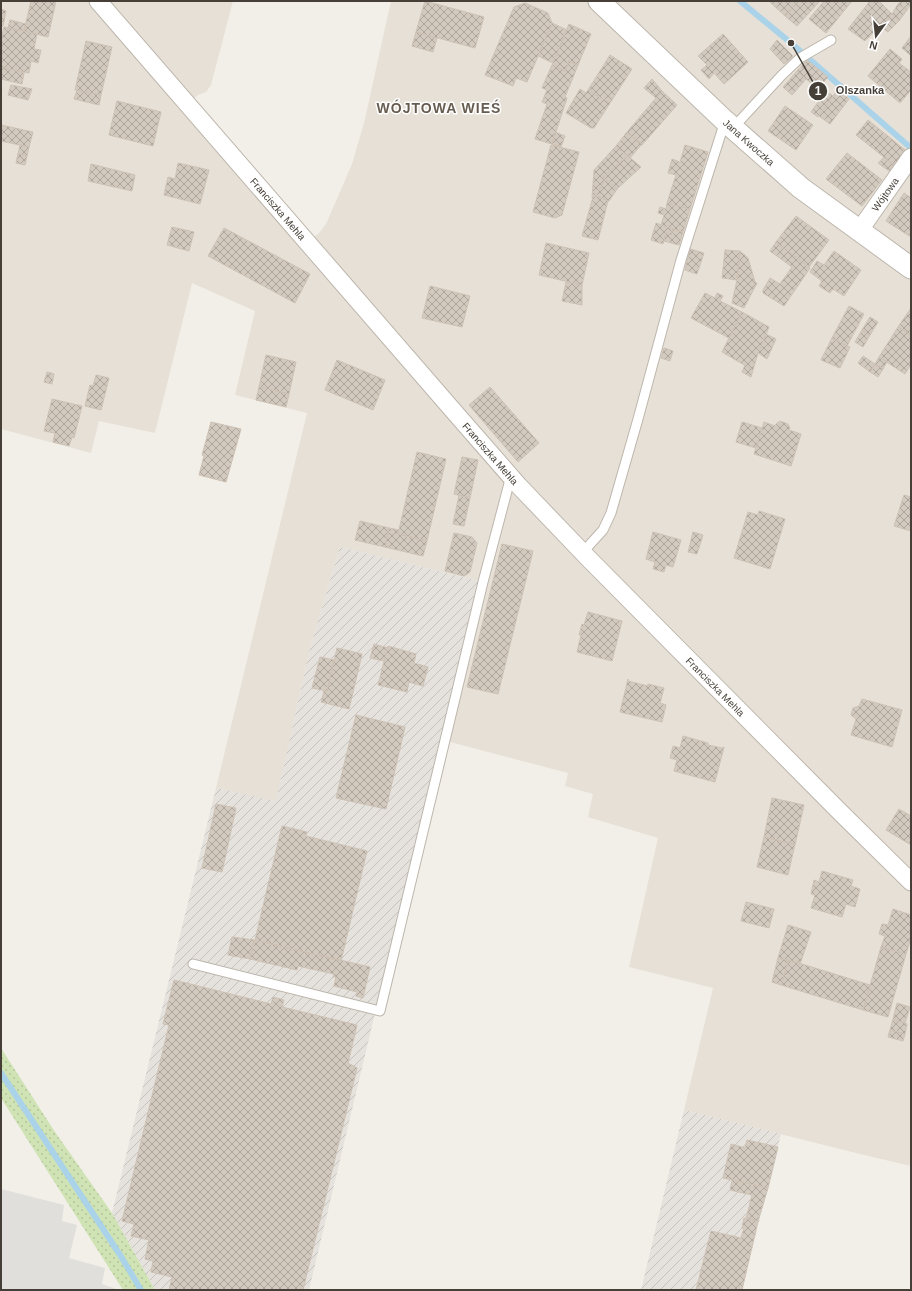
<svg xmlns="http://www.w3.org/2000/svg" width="912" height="1291" font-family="Helvetica,sans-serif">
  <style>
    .residential { fill: #e6e0d7 }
    .industrial { fill: url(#industrial-furrows) }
    .grass { fill: url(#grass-dots) }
    .parking { fill: #e1dfdc }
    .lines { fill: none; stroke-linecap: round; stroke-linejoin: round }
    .stream { stroke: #aad3e9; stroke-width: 6 }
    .building { fill: url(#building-cross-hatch); stroke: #cdc1b3 }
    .service-casing { stroke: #bdb6ac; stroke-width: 11 }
    .minor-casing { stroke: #bdb6ac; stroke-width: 19 }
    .tertiary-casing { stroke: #bdb6ac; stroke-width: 23 }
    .service { stroke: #fff; stroke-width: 9 }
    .minor { stroke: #fff; stroke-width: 17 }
    .tertiary { stroke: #fff; stroke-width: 21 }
    .labels { text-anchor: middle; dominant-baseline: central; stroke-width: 3; stroke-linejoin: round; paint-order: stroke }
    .street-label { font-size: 10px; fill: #453f37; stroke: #fff }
    .district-label { font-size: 14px; font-weight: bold; letter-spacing: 1px; fill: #675c50; stroke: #fff }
    .leader { fill: none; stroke: #453f37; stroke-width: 1.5 }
    .callout-dot { fill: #453f37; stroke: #fff; stroke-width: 1.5 }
    .mark-label { font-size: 12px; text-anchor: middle; font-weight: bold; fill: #fff }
    .callout-label { font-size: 11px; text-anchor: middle; font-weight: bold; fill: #453f37; stroke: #fff; stroke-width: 3; stroke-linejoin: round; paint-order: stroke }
  </style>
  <defs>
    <pattern id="industrial-furrows" width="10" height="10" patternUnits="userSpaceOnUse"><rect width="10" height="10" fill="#e5e1dd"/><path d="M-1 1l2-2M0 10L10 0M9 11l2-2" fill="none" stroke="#c6c2be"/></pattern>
    <pattern id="grass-dots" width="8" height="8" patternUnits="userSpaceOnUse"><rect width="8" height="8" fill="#d0e3b5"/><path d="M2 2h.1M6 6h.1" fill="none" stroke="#b4c49c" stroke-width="1.8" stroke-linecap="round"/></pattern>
    <pattern id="building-cross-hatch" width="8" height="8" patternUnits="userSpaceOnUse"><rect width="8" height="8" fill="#d3cabf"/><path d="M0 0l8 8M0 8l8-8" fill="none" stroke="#ada59c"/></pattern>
  </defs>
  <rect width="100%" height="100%" fill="#f2efe8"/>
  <path class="residential" d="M1 1H233L211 85 206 92 198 95 187 104 307 243 319 233 326 224 352 164 364 123 391 1H911V1166L860 1154 684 1110 713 988 629 967 658 838 588 817 593 794 565 786 568 773 446 741 483 582 340 547 310 648 276 802 216 788 307 413 235 395 255 311 192 283 155 433 99 421 91 453 1 429Z"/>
  <path class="industrial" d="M340 547 483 582 387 963 309 1290H155L112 1213 216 788 276 801 310 648Z
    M684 1110 781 1134 742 1290H641Z"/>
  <path class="grass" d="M1 1048 55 1132 112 1213 155 1290H123L1 1098Z"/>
  <path class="parking" d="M1 1189 64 1205 62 1221 77 1225 69 1258 105 1268 102 1284 119 1290H1Z"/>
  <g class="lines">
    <path class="stream" d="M740 1 791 43 911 148
      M1 1073 122 1258 141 1290"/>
  </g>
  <path class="building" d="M31 1H56L48 37 24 31Z
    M425 1 484 17 475 48 416 32Z
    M769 1H798L785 16Z
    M798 1H820L797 26 785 16Z
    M824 1H852L826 33 809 19Z
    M870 1H879L892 14 865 41 848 29Z
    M902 1H911V4L907 10 898 4Z
    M525 3 548 13 552 23 527 82 516 78 513 86 485 75 514 7Z
    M898 4 907 10 899 21 892 14Z
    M1 9 6 11 3 26H1Z
    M892 14 899 21 888 32 880 26Z
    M10 20 26 24 24 31 8 28Z
    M552 23 567 30 553 63 538 56Z
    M569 24 591 34 578 65 569 61 565 71 552 65Z
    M4 27 37 34 34 49 41 50 38 63 31 61 29 73 1 67V40Z
    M416 32 437 38 433 52 412 46Z
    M723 34 748 62 724 84 714 73 709 79 701 70 707 65 698 56Z
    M911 36V56L902 48Z
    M777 40 793 56 784 64 770 49Z
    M86 41 112 47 101 95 75 90Z
    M890 49 902 59 899 63 911 72V90L900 103 868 76Z
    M610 55 632 69 610 103 588 90Z
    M807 60 828 77 818 89 797 71Z
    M569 61 578 65 565 97 567 98 552 144 535 139 547 104 542 102 547 90 542 88 552 65 565 71Z
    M1 67 24 73 22 84 1 79Z
    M797 71 806 79 792 95 783 87Z
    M652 79 662 91 656 98 644 88Z
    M11 85 32 89 28 100 8 95Z
    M580 89 586 93 588 90 610 103 594 128H591L566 113Z
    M838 89 849 99 830 124 819 116Z
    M77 90 101 95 99 105 74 99Z
    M662 91 677 105 642 145 627 132Z
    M826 91 833 96 818 117 811 112Z
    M117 101 161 112 153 146 109 135Z
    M785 106 813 125 796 150 768 131Z
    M868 120 905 150 894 165 856 135Z
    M1 125 33 132 29 147 1 141Z
    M555 132 565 136 561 147 552 144Z
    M627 132 642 144 630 158 616 146Z
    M20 145 29 147 27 156 18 154Z
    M551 145 579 152 562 215 555 218 533 212Z
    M685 145 708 152 690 209 667 203 676 175 668 173 672 159 680 162Z
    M616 146 628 156 603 177 605 179 596 196 592 198 594 170Z
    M847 153 882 180 862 206 826 179Z
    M18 154 27 156 25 165 16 163Z
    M628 156 641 167 617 189 603 177Z
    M884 157 894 165 889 171 878 163Z
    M178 163 209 170 200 204 164 195 168 177 175 179Z
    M91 164 135 175 132 191 88 181Z
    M605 179 617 189 609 201 596 196Z
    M904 193 911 198V237L886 221Z
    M596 196 608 201 598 240 582 236 593 197Z
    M667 203 690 209 683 232 661 225 664 215 658 213 660 207 666 209Z
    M796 216 829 240 809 267 776 242Z
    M656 223 673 229 671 235 666 233 663 244 651 240Z
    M172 227 194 232 189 251 167 245Z
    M224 228 310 274 295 303 208 256Z
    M673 229 683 232 679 245 664 241 666 233 671 235Z
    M776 242 810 268 784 306 763 293V290L770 278 780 284 792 267 770 251Z
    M546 243 589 253 582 285 539 275Z
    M690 249 704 253 697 274 685 270Z
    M725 250 740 251 737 280 722 278Z
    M740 251 748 258 755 282 757 283 744 308 732 303 737 280Z
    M834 251 861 270 844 296 833 289 830 293 819 286 822 281 810 272 817 261 824 265Z
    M566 282 582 285V305L562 301Z
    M430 286 470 296 462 327 422 318Z
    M705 293 715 298 717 293 723 296 720 301 742 312 729 338 691 318Z
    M849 306 864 314 847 346 832 338Z
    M911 308V335L898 327Z
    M742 312 769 327 758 353 753 370 722 352Z
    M870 317 878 322 870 335 862 330Z
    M898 327 911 335V364L905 374 879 357Z
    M862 330 870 335 863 347 855 342Z
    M766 334 776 339 767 359 758 353Z
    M832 338 850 347 840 368 821 360Z
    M664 348 673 351 670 361 661 358Z
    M266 355 296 362 289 394 259 387Z
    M863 356 875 364 870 372 858 363Z
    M879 357 887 362 883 369 875 364Z
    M337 360 385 380 373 410 325 390Z
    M875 364 883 369 878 377 870 372Z
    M745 365 753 370 751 377 742 372Z
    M47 372 54 374 52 384 44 382Z
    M96 375 109 378 101 410 85 406 90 385 93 386Z
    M259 387 289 394 286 407 256 400Z
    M490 387 539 443 518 462 469 405Z
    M52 399 82 406 74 438 72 437 69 446 53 442 55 433 44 431Z
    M780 421 788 424 790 428 789 430 801 434 791 466 754 454 764 422 775 426 776 424Z
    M211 422 241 429 226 482 199 475 204 456 202 455Z
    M742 422 762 428 756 448 736 442Z
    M417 452 446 459 427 541 398 534Z
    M462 457 478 460 470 498 454 494Z
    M459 495 470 498 464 526 453 524Z
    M904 495 911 497V531L894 526Z
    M759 511 785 519 770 569 734 558 748 512 758 515Z
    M360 521 389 528 385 547 355 540Z
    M389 528 399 530 398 534 427 541 423 556 385 547Z
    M653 532 681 540 673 567 666 565 664 572 653 569 655 562 646 559Z
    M693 532 703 535 697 554 688 552Z
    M454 533 472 537 477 543 470 572 464 576 445 571Z
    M502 544 533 551 498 694 467 687Z
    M588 612 622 621 612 661 577 652 581 635H579L582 624 584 625Z
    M374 644 388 648 384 661 370 658Z
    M388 646 416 654 414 663 428 667 423 686 409 682 407 692 378 685Z
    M337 648 362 654 349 709 321 702 324 691H327Z
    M320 657 334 660 327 691 312 688Z
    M628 679V681L648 686V684L664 688 660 703 666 705 662 722 620 712Z
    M862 699 902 710 892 747 851 735 856 719 851 715 853 708 859 706Z
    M356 715 405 727 386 809 336 798Z
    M683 736 708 743V745L722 748 724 747 715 782 674 771 677 760 670 758 673 746 680 748Z
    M772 798 804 805 795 845 764 837Z
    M216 804 236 808 222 872 202 868Z
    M899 809 911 816V845L886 830Z
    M282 826 307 832 306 836 367 851 341 961 255 940Z
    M764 837 795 844 788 875 757 867Z
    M822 871 853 880 851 886 860 889 855 907 846 904 842 917 811 908 815 895 811 894 814 880 819 882Z
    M746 902 774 909 769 928 741 921Z
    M893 909 911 915V938L906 954 881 947 885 936 879 934 882 924 888 925Z
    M788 925 811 932 800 964 778 958Z
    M232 937 254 940 250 959 228 955Z
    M255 940 370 967 363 998 356 996 357 992 334 986 336 977H333L334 974 298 966 297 970 250 959Z
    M881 947 906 954 888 1017 863 1010Z
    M778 958 789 960 781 985 772 982Z
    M789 960 870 985 863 1010 781 985Z
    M174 980 271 1004 273 997 284 1000 282 1007 357 1025 348 1063 357 1068 303 1290H169L172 1277 151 1272 153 1261 145 1259 149 1240 131 1236 134 1224 122 1221 169 1025 163 1024Z
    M897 1003 910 1007 905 1023 893 1019Z
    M893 1019 907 1024 905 1034 890 1030Z
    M890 1030 905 1034 903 1041 888 1037Z
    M747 1140 778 1147 768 1188 723 1178 731 1144 745 1148Z
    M732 1180 768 1188 758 1221 746 1219 752 1195 730 1190Z
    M744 1218 758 1221 742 1290H696L711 1231 741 1238 744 1228H742Z"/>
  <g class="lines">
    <g class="service-casing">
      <path id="service" d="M733 128 782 75 800 58 831 40
        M583 552 603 530 611 513 638 419 681 260 725 121
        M193 964 380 1011 483 582 511 476"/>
    </g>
    <g class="minor-casing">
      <g id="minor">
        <path id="s1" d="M98 1 457 415 519 486 588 558 840 812 911 882"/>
        <path id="s2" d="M859 231 911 157"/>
      </g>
    </g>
    <g class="tertiary-casing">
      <g id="tertiary">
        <path id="s3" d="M599 1 725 121 801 188 911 268"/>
      </g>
    </g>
    <use href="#service" class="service"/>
    <use href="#minor" class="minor"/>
    <use href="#tertiary" class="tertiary"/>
  </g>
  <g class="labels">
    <g class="street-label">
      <text stroke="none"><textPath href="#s3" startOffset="206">Jana Kwoczka</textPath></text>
      <text stroke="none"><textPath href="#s2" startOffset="45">Wójtowa</textPath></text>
      <text stroke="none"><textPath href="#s1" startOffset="275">Franciszka Mehla</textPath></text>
      <text stroke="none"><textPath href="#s1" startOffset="599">Franciszka Mehla</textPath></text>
      <text stroke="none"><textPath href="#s1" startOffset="923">Franciszka Mehla</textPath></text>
    </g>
    <g class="district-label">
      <text x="439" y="108">WÓJTOWA WIEŚ</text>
    </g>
  </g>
  <path class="leader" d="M791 43L818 91"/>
  <g class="callout-dot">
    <circle cx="791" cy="43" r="4"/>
    <circle cx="818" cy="91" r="10"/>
  </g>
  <g class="mark-label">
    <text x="818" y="95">1</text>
  </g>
  <g class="callout-label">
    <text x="860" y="94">Olszanka</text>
  </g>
  <rect width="912" height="1291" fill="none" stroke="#453f37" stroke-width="4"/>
  <g transform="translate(876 36) rotate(195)" stroke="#ffffff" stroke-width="3" paint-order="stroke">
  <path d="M0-3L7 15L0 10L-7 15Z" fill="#453f37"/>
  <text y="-6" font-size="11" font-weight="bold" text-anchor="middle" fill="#453f37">N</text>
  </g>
</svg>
